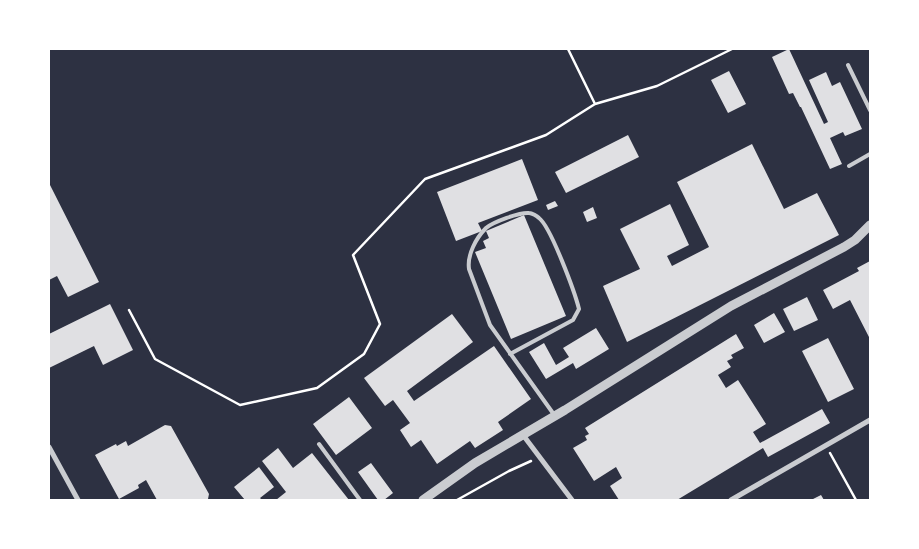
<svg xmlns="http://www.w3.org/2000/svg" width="919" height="549" font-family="Karla,sans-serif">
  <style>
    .building { fill: #e0e0e3 }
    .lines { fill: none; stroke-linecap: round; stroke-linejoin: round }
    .path { stroke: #fff; stroke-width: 2.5 }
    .service { stroke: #caccd0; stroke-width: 4 }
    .minor { stroke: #caccd0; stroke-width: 5 }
    .tertiary { stroke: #caccd0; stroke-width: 9 }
  </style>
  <rect width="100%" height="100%" fill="#2d3142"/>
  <path class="building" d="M789 49 824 124 828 122 809 80 826 72 832 86 840 82 862 129 845 136 843 132 830 138 842 164 830 169 801 107H800L793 93 789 94 772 57Z
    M729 71 746 104 728 113 711 80Z
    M628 135 639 157 566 193 555 172Z
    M752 144 784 209 817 193 839 235 627 342 603 286 640 269 620 229 670 204 689 245 667 256 672 266 709 247 677 182Z
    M522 159 538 200 478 223 482 231 456 241 437 192Z
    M49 183 99 282 68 297 57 276 49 280Z
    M555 201 558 206 548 210 546 205Z
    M593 207 597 218 587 222 583 212Z
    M524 215 566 316 511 339 475 252 486 248 483 241 489 238 486 231Z
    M870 261V339L850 300 833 309 823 290 859 271 857 268Z
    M807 297 818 320 794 331 783 309Z
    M110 304 133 350 103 365 94 346 49 368V334Z
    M774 313 785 332 764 343 754 325Z
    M452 314 473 342 407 391 414 401 494 346 531 399 498 422 503 430 475 448 470 441 437 464 421 440 411 447 400 430 410 423 393 400 385 406 364 378Z
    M596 328 609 349 576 369 573 363 546 379 529 352 544 343 556 365 569 357 563 348Z
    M736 334 744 348 731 355 733 358 727 361 731 367 718 375 726 388 738 380 766 424 753 432 760 443 822 409 830 423 768 457 763 448 677 500H619L610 486 622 478 616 467 594 481 573 448 587 440 585 436 589 434 585 428Z
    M828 338 854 389 828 402 802 351Z
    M349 397 372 428 336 455 313 424Z
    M165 425 171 426 209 494 208 499 206 500H157L146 480 138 485 139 488 119 499 95 455 116 444 117 446 126 441 128 446Z
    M278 448 293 468 312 453 349 500H276L286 492 262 461Z
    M371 463 393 493 384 500H378L358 472Z
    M259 467 274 487 260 498 262 500H245L234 487Z
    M821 495 824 500H811Z"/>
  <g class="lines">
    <path class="path" d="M568 49 595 104
      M129 310 155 359 240 405 317 388 364 354 380 324 353 255 425 179 546 135 595 104 657 86 732 49
      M830 453 856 500
      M457 500 509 471 531 461"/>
    <path class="service" d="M848 65 870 110
      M849 166 870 154
      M510 354 573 320 579 309C575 293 551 227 539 218 537 216 532 213 529 213 520 212 493 222 486 228 476 238 467 255 469 269L490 325 555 416
      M319 444 360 500"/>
    <path class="minor" d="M523 435 572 500
      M49 447 78 500
      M731 500 870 420"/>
    <path class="tertiary" d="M423 500 475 463 565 410 731 306 844 247 855 240 870 225"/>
  </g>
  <rect width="919" height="549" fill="none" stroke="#ffffff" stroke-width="100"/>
</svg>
